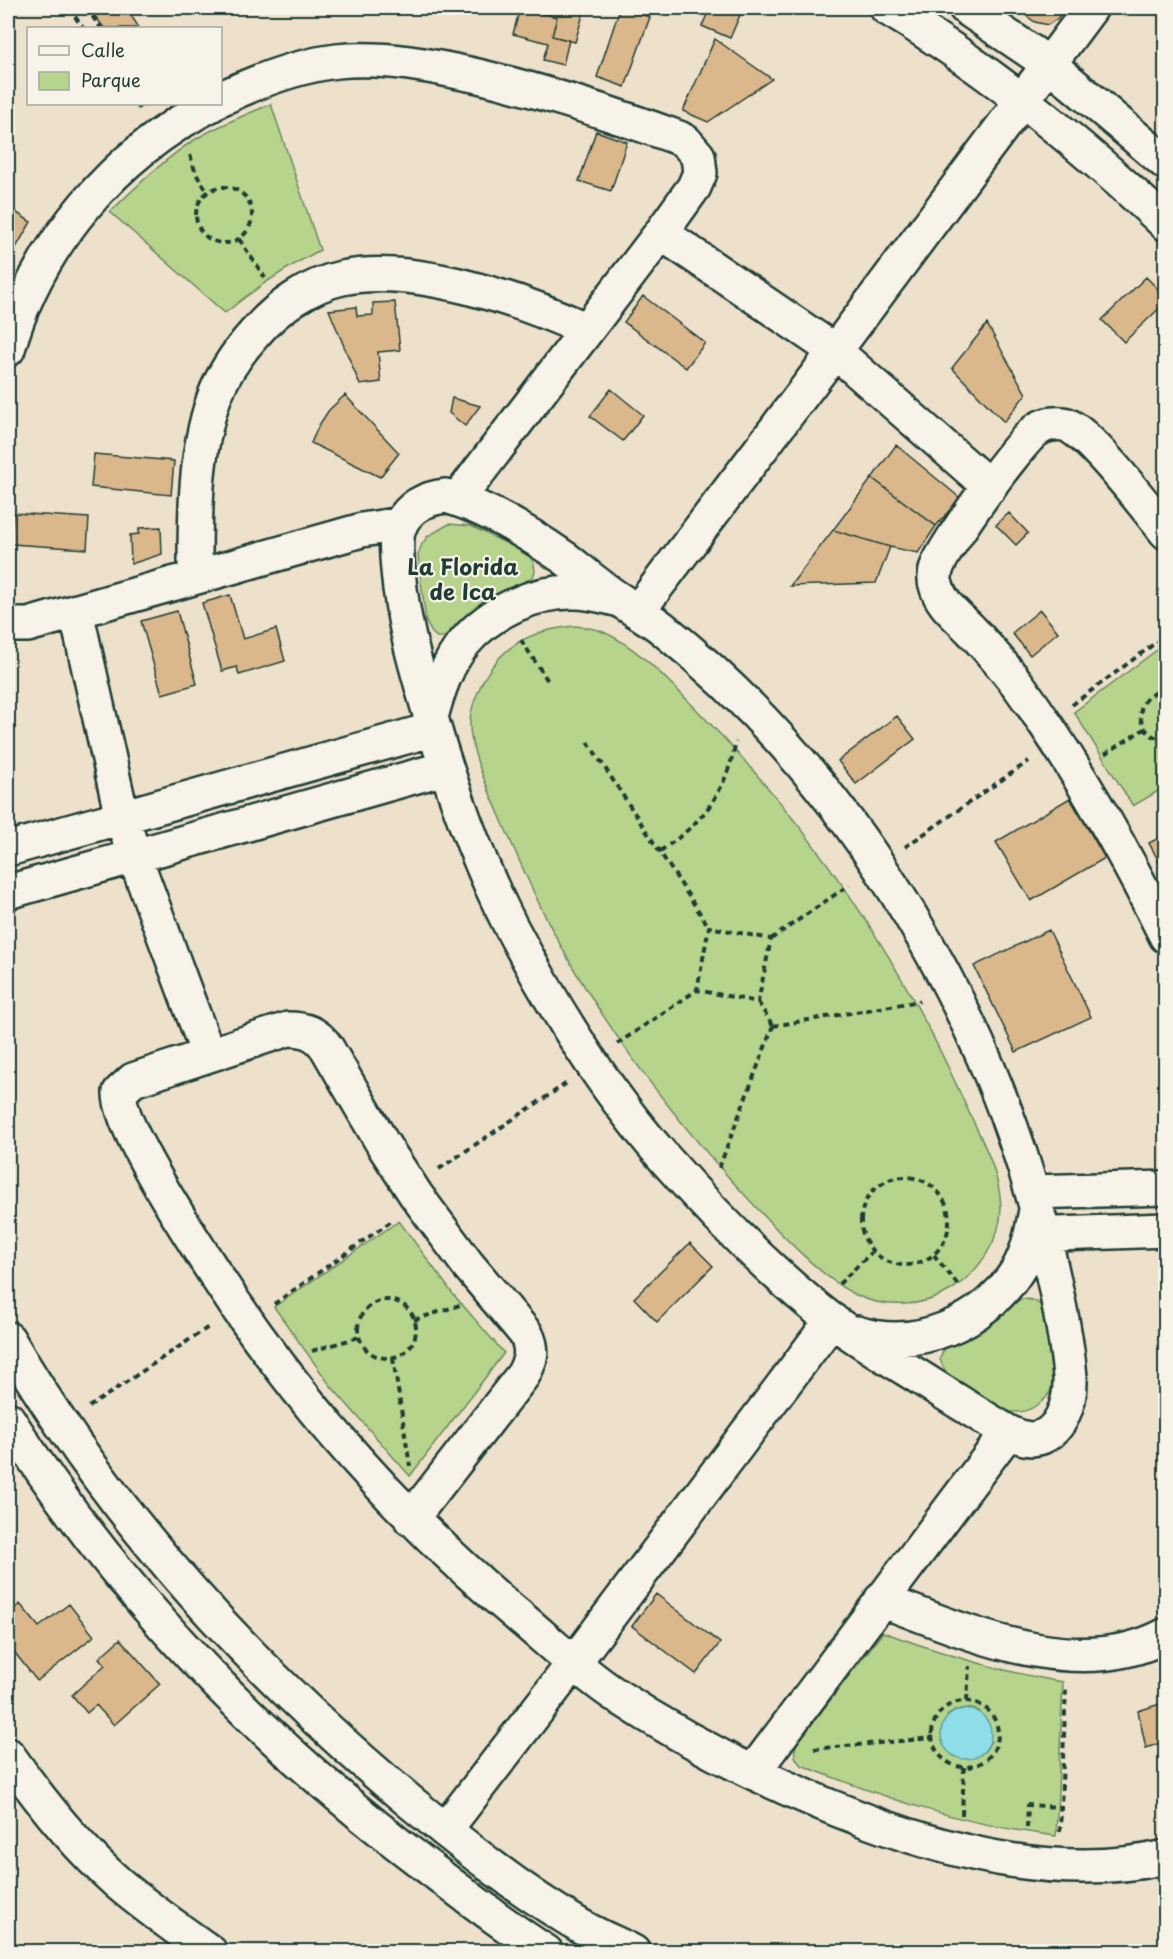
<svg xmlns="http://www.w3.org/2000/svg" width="1173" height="1959" font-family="'Playpen Sans',sans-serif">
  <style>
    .green { fill: #b7d48d; stroke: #6b8860; stroke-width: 1.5; fill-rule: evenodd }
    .water { fill: #8edeea; stroke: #629ea1; stroke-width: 1.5 }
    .building { fill: #dab88c; stroke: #1f3d34; stroke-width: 1.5 }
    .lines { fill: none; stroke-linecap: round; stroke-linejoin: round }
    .minor-casing { stroke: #1f3d34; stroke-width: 38 }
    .tertiary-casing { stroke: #1f3d34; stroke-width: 38 }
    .path { stroke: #1f3d34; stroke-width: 4; stroke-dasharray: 6 4.5; stroke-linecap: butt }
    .minor { stroke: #f7f3e8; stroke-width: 33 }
    .tertiary { stroke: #f7f3e8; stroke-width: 33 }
    .labels { text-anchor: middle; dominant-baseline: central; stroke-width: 4.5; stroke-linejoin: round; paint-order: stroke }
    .neighbourhood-label { font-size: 22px; font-weight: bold; fill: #1f3d34; stroke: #f7f3e8 }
  </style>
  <rect width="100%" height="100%" fill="#eee1cc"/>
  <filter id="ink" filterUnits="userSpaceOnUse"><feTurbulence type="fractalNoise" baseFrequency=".0167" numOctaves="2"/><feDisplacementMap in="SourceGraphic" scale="12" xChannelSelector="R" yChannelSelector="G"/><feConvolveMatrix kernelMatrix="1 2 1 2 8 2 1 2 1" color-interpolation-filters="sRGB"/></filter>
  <g filter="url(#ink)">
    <path class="green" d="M271 104 320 250C286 268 255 288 225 313L110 212C138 185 166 157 199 137 222 124 247 114 271 104Z
      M449 524 471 526 528 554 534 563 535 572 533 577 528 580 507 589 481 603 466 616 448 634 444 637H437L432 633 426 622 418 555 422 544 428 536Z
      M575 626C583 627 593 628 601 631 637 645 672 685 698 711 811 826 901 959 966 1106 981 1138 1000 1172 1001 1208 1001 1240 978 1273 951 1290 924 1307 885 1309 856 1295 823 1279 779 1232 754 1205 692 1139 636 1069 588 992 552 936 525 875 499 814 488 788 468 748 470 720 471 708 476 696 481 685 501 645 531 630 575 626Z
      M1165 644V787L1133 806 1074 712Z
      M399 1221 453 1294 504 1353 410 1476 330 1385 274 1307Z
      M1021 1299C1027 1299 1033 1299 1038 1303 1049 1313 1049 1330 1050 1342 1052 1356 1056 1370 1053 1384 1051 1394 1045 1399 1037 1405 1016 1420 997 1408 978 1396 963 1386 945 1378 940 1359L943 1351 951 1343Z
      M883 1632C943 1654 1001 1672 1063 1682L1056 1836C964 1825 887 1799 801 1765 794 1758 793 1752 797 1743ZM968 1708 979 1711 991 1741 985 1751 975 1757 947 1716 956 1710Z"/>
    <path class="water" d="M941 1734a25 25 0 1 1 50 0a25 25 0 1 1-50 0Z"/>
    <path class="building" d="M89 8H126L138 26 135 28H104Z
      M520 8 557 17 552 36 569 40 563 65 543 60 548 43 513 34Z
      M540 8H585L575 42 552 36 557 17 539 13Z
      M620 8 650 17 625 87 597 77Z
      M710 8H743L730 38 702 26Z
      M1015 8H1066L1058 18 1048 25 1035 22Z
      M715 39 772 79 708 122 683 111Z
      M596 131 627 142 611 191 579 181Z
      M8 207 31 222 14 251 8 248Z
      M1146 277 1166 297V302L1124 342 1102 320Z
      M643 296 705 343 686 368 624 322Z
      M395 302 400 350 378 352 381 382 360 385 329 310 356 307 357 316 373 315V303Z
      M987 324 1026 394 1004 422 952 368Z
      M611 389 643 415 623 441 590 416Z
      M345 395 399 453 380 477 311 443 319 425 329 410Z
      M452 398 480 406 465 426 449 413Z
      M896 445 960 498 936 526 872 478Z
      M94 454 174 461 171 495 91 487Z
      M872 478 936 526 918 553 890 547 833 530Z
      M13 513 89 518 87 549 11 544Z
      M1009 513 1028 533 1016 545 996 525Z
      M161 527 162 554 131 564 130 535 139 534V528Z
      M833 530 890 547 876 583 790 586Z
      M230 595 243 639 276 629 285 661 239 675 237 667 222 671 202 603Z
      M1040 610 1058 632 1030 655 1012 633Z
      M177 611 197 684 162 694 141 621Z
      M897 716 915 739 856 784 838 761Z
      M1070 798 1105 858 1031 901 996 842Z
      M1166 834V870L1164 871 1149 843Z
      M1049 930 1091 1017 1016 1052 974 966Z
      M690 1243 713 1266 657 1322 634 1298Z
      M656 1594 720 1643 696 1674 632 1626Z
      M20 1604 39 1627 69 1604 94 1636 37 1681 8 1644 9 1640 8 1614Z
      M120 1639 160 1684 114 1725 96 1705 87 1713 72 1695 105 1665 99 1658Z
      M1166 1702V1741L1146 1748 1138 1711Z"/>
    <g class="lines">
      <g class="minor-casing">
        <path id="minor" d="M220 99C257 81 296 66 337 61 385 56 432 66 478 76 546 92 613 114 679 138L686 142 698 156 700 173 694 187 661 233 458 499
          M661 233 835 351 990 487
          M8 349C37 244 116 153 212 104
          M446 496C488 508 530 534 566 559 584 573 601 588 620 600 634 610 648 617 662 628 857 784 998 1023 1051 1267 1059 1303 1067 1340 1070 1377 1071 1401 1061 1437 1032 1439 1023 1439 1015 1435 1008 1432 974 1412 940 1390 906 1369 880 1353 854 1337 830 1319 770 1272 716 1217 666 1160 604 1090 553 1007 510 925 475 857 450 784 429 711 415 664 402 619 398 570 397 555 394 536 401 523 411 505 427 498 446 496Z
          M1166 532C1150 512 1085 427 1064 424 1056 423 1045 424 1038 429 1020 439 945 546 937 567 935 573 934 580 936 585 941 605 958 616 972 631 988 648 1004 667 1019 686 1076 765 1123 849 1166 936
          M195 577C195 518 194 455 214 398 223 373 237 353 255 333 276 308 309 285 342 278 414 263 522 300 587 330
          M76 611 122 817 134 855 208 1054
          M638 611 835 351 1091 8
          M8 625H28L362 530 401 524
          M431 717C438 691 447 663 465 642 491 611 535 591 575 592 589 592 603 596 616 599
          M8 849 434 729
          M8 892 445 768
          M1032 1192 1166 1188
          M1031 1235 1166 1230
          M857 1333C916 1352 984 1323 1017 1271 1028 1253 1032 1232 1036 1210
          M411 1519 523 1375C531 1360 534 1350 526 1334L468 1265 416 1195 384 1146 327 1048C317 1033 305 1029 288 1029L133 1080 120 1092C117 1123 185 1227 204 1257 292 1396 401 1519 528 1624 556 1648 583 1673 614 1694 693 1746 779 1788 867 1821 961 1856 1066 1880 1166 1857
          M881 1600C967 1632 1077 1683 1166 1635
          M8 1755C40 1801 76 1846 118 1883 147 1908 179 1930 210 1952
          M753 1772 1008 1432
          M445 1830 573 1664 832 1320"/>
      </g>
      <g class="tertiary-casing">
        <path id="tertiary" d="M887 8C988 68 1080 143 1166 224
          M966 8 1049 64 1166 163
          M8 1339C110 1515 252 1670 408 1800 464 1846 521 1892 584 1928 600 1937 617 1944 633 1952
          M8 1419C118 1594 263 1743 428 1867 466 1896 505 1926 546 1952"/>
      </g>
      <path class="path" d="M69 8 83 28
        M86 8 101 28
        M136 104 141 110
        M190 155 196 174 208 192
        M196 215a28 28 0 1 1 56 0a28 28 0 1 1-56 0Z
        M239 239 265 278
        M521 640 548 681
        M1166 690C1132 693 1132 736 1166 740
        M1072 705 1166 635
        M588 742 709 927
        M1105 754 1144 729
        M905 847 1029 761
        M660 851C704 822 725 793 736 742
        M771 939 849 885
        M758 1002 773 1026
        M773 1026 920 1001
        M617 1044 697 990 709 927 771 939 758 1002 697 990
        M719 1168 773 1026
        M439 1169 567 1083
        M861 1221a44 44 0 1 1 88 0a44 44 0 1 1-88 0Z
        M934 1255 958 1285
        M839 1284 873 1251
        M358 1329a29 29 0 1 1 58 0a29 29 0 1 1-58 0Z
        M274 1304 393 1220
        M414 1320 460 1305
        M312 1351 359 1337
        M393 1358 410 1466
        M89 1407 210 1326
        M967 1701 969 1666
        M932 1734a33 33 0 1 1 66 0a33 33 0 1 1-66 0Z
        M814 1749 933 1738
        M962 1815 964 1766
        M1027 1828 1028 1805 1061 1807
        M1060 1832 1066 1687"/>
      <use href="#minor" class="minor"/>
      <use href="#tertiary" class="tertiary"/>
    </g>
  </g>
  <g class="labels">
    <g class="neighbourhood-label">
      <text x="463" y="565">La Florida<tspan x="463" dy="25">de Ica</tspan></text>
    </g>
  </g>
  <rect width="1173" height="1959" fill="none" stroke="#f7f3e8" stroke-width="30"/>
  <rect x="15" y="15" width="1143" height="1929" fill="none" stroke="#1f3d34" stroke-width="2" filter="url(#ink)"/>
  <rect x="27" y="27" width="195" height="78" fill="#f7f3e8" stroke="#a1aaa0" stroke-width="1.5"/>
  <rect x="39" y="46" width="30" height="9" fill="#f7f3e8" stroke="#a1aaa0" stroke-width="1.5"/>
  <text x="81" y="57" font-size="18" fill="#1f3d34">Calle</text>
  <rect x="39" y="72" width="30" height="18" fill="#b7d48d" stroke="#a1aaa0" stroke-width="1.5"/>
  <text x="81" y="87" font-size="18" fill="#1f3d34">Parque</text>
</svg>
